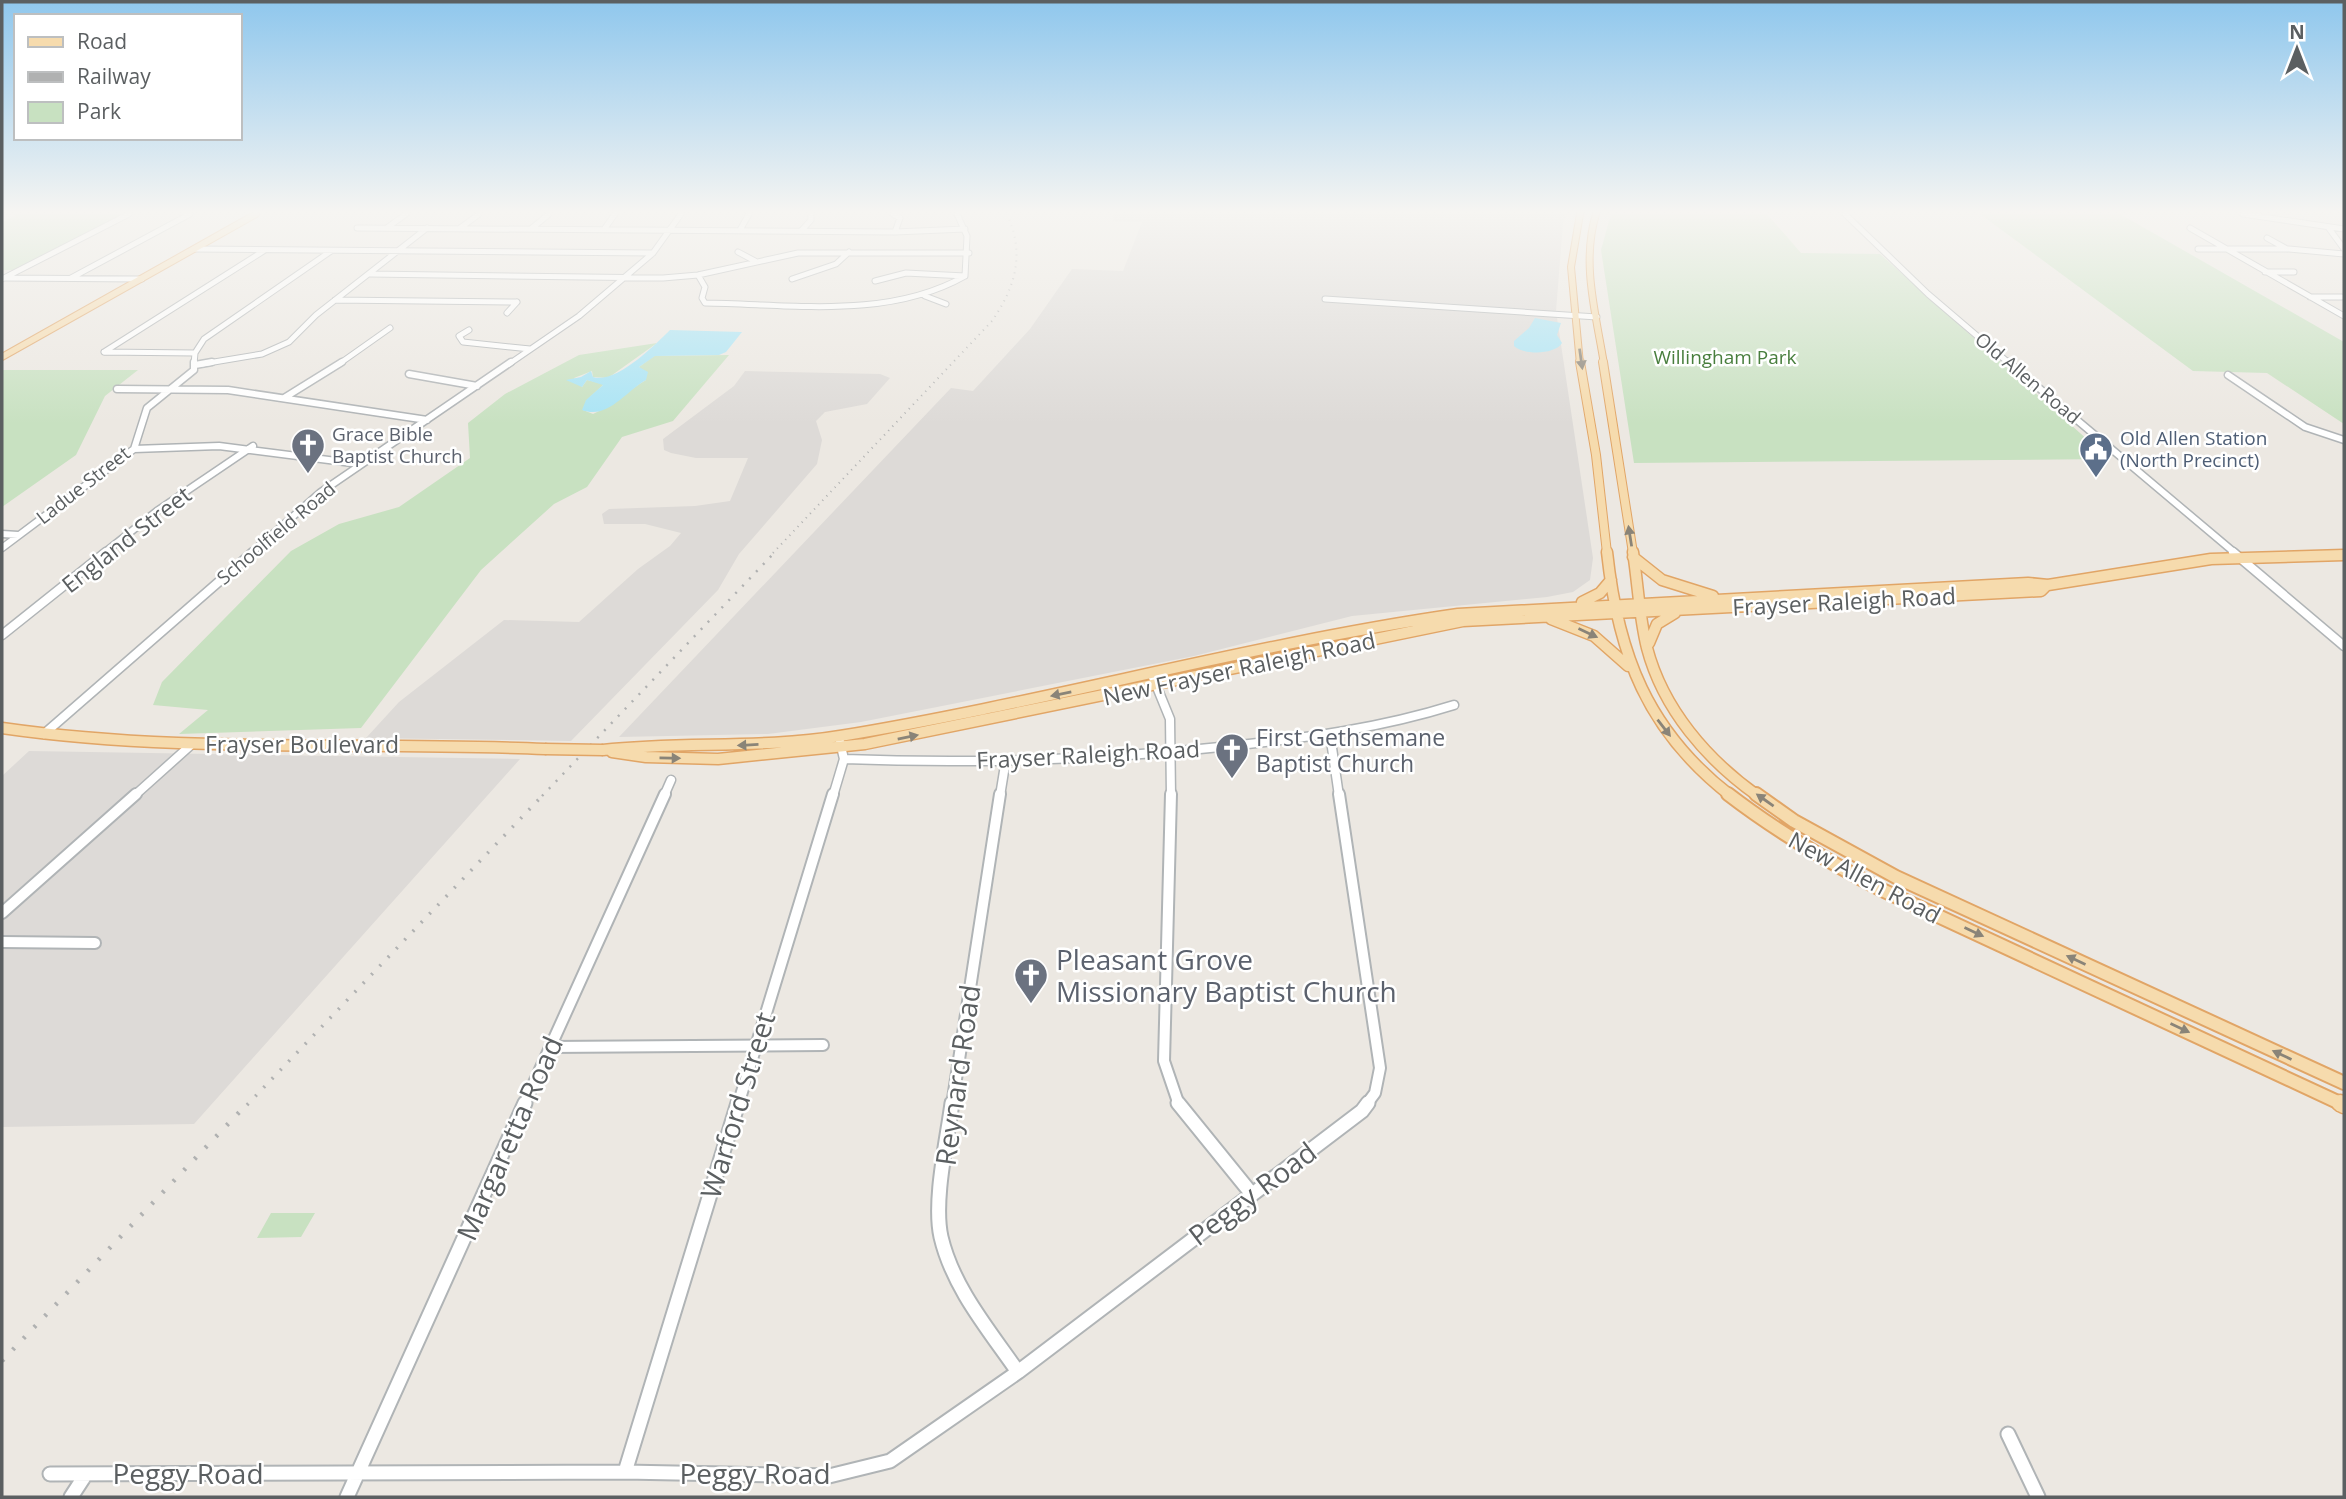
<svg xmlns="http://www.w3.org/2000/svg" width="2346" height="1499" font-family="'Open Sans',sans-serif">
  <style>
    .industrial { fill: #dddad7 }
    .green { fill: #c8e1c1 }
    .water { fill: #a9e4f5 }
    .lines { fill: none; stroke-linecap: round; stroke-linejoin: round }
    .minor-far4-casing { stroke: #b0b4b6; stroke-width: 7 }
    .minor-far3-casing { stroke: #b0b4b6; stroke-width: 9 }
    .minor-far2-casing { stroke: #b0b4b6; stroke-width: 11 }
    .minor-far1-casing { stroke: #b0b4b6; stroke-width: 14 }
    .minor-casing { stroke: #b0b4b6; stroke-width: 17 }
    .major-far4-casing { stroke: #e1a566; stroke-width: 8 }
    .major-far3-casing { stroke: #e1a566; stroke-width: 10 }
    .major-far2-casing { stroke: #e1a566; stroke-width: 13 }
    .major-far1-casing { stroke: #e1a566; stroke-width: 16 }
    .major-casing { stroke: #e1a566; stroke-width: 19 }
    .minor-far4 { stroke: #fff; stroke-width: 5 }
    .minor-far3 { stroke: #fff; stroke-width: 6 }
    .minor-far2 { stroke: #fff; stroke-width: 8 }
    .minor-far1 { stroke: #fff; stroke-width: 10 }
    .minor { stroke: #fff; stroke-width: 13 }
    .major-far4 { stroke: #f6dbad; stroke-width: 6 }
    .major-far3 { stroke: #f6dbad; stroke-width: 8 }
    .major-far2 { stroke: #f6dbad; stroke-width: 10 }
    .major-far1 { stroke: #f6dbad; stroke-width: 12 }
    .major { stroke: #f6dbad; stroke-width: 16 }
    .rail-far3 { stroke: #b0b1b1; stroke-width: 2; stroke-dasharray: 1 5; stroke-linecap: butt }
    .rail-far2 { stroke: #b0b1b1; stroke-width: 2.5; stroke-dasharray: 2 8; stroke-linecap: butt }
    .rail-far1 { stroke: #b0b1b1; stroke-width: 3.5; stroke-dasharray: 2 10; stroke-linecap: butt }
    .rail { stroke: #b0b1b1; stroke-width: 4.5; stroke-dasharray: 2.5 13; stroke-linecap: butt }
    .major-bridge-casing { stroke: #e1a566; stroke-width: 13; stroke-linecap: butt }
    .major-bridge { stroke: #f6dbad; stroke-width: 10 }
    .oneway { fill: #8a8478 }
    .labels { text-anchor: middle; dominant-baseline: central; stroke-width: 5; stroke-linejoin: round; paint-order: stroke }
    .far-park-label { font-size: 19px; fill: #487e3d; stroke: #fff }
    .far-street-label { font-size: 19px; fill: #5b5f61; stroke: #fff }
    .far-worship-label { font-size: 19px; fill: #5b616d; stroke: #fff; text-anchor: start }
    .far-service-label { font-size: 19px; fill: #4e5e75; stroke: #fff; text-anchor: start }
    .street-label { font-size: 23px; fill: #5b5f61; stroke: #fff }
    .worship-label { font-size: 23px; fill: #5b616d; stroke: #fff; text-anchor: start }
    .near-worship-label { font-size: 28px; fill: #5b616d; stroke: #fff; text-anchor: start }
    .near-street-label { font-size: 28px; fill: #5b5f61; stroke: #fff }
  </style>
  <rect width="100%" height="100%" fill="#ece8e2"/>
  <path class="industrial" d="M1113 214H1566L1563 223 1556 311 1593 558 1590 580 1573 592 1547 597 1352 616 1194 656 861 722 768 734 619 737 951 388 973 391 1030 329 1072 269 1123 271 1142 222 1113 221Z
    M745 371 880 374 890 378 867 404 825 412 816 421 822 440 817 464 739 554 718 590 571 741 366 738 399 702 504 620 579 622 638 569 670 546 681 533 645 524H604L602 514 609 509 695 506 730 501 748 458H696L671 453 664 450 663 439 734 386Z
    M29 751 520 759 194 1124 2 1127V776Z"/>
  <path class="green" d="M18 214H123L13 270H2V222Z
    M1611 214H1767L1801 253 1880 254 2109 459 1634 463 1601 250Z
    M1980 214H2120L2344 342V424L2267 373 2193 371Z
    M657 343 608 378 593 377 592 371 574 378 582 387 587 380 604 384 587 400 583 410 593 414C613 405 627 391 646 380L639 367 654 356 729 355 673 421 622 437 587 487 554 504 481 570 361 728 179 734 208 710 153 705 162 682 291 551 339 524 399 507 470 458 468 423 505 394 579 355Z
    M2 370H138L105 396 76 455 2 507Z
    M271 1213H315L301 1237 257 1238Z"/>
  <path class="water" d="M1535 318 1561 323 1557 335 1562 343C1555 355 1523 355 1514 346V341L1529 328Z
    M670 330 742 332 726 352 719 355 655 356 639 367 648 372 646 380C625 392 607 420 582 410L586 400 603 385 587 380 582 387 566 380 581 377 591 371 593 377C616 384 654 346 670 330Z"/>
  <g class="lines">
    <g class="minor-far4-casing">
      <path id="minor-far4" d="M893 214 900 218 895 232
        M1845 214 1928 294 2010 364
        M2243 214 2344 229
        M388 227 406 214
        M2328 227 2344 249
        M357 228 895 232 965 229
        M460 228 478 215
        M532 228 548 215
        M605 228 615 214
        M2190 228 2344 316
        M740 230 749 214
        M801 231 811 220V214
        M2267 238 2287 249
        M194 249 653 253
        M2198 249H2289L2344 254
        M738 252 755 261
        M2265 272H2294
        M370 274 663 278 698 275 798 253H969
        M698 275 705 287 702 298 705 303C791 304 887 320 965 276L967 236 957 214
        M5 278 142 279
        M71 278 190 214
        M2 279 129 214
        M792 279 836 264 849 252
        M875 281 906 273 965 276
        M925 296 946 304
        M2310 297H2342
        M1325 299 1597 317
        M335 300 517 302
        M507 313 517 302
        M469 330 459 336 463 342 530 349
        M104 352 265 250
        M104 352 195 353
        M194 364 195 353 204 339 331 251
        M202 364 262 354 289 342 316 315 427 228
        M339 364 390 328
        M509 364 579 316 653 253 681 214"/>
    </g>
    <g class="minor-far3-casing">
      <path id="minor-far3" d="M2008 362 2235 553
        M195 365 212 362
        M409 374 477 386
        M2228 375 2305 427 2344 440
        M117 389 228 390 427 420
        M284 398 342 362
        M134 449 219 446 360 464
        M2 534 18 535
        M2 548 134 449 147 408 194 370V362
        M104 553 157 511 253 446
        M251 553 321 492 511 362"/>
    </g>
    <g class="minor-far2-casing">
      <path id="minor-far2" d="M2233 552 2344 646
        M2 635 106 552
        M1152 675 1170 719 1171 796
        M44 734 253 552
        M1330 734 1339 796
        M844 759C973 764 1102 760 1230 746 1306 738 1381 728 1454 705
        M134 796 192 744
        M664 796 671 780
        M833 796 844 759 840 742
        M1000 796 1006 759"/>
    </g>
    <g class="minor-far1-casing">
      <path id="minor-far1" d="M1171 794 1164 1061 1179 1105
        M1339 794 1380 1068 1375 1093 1366 1105
        M2 913 136 794
        M2 942 95 943
        M550 1047 823 1045
        M524 1105 665 794
        M738 1105 833 794
        M952 1105 1000 794"/>
    </g>
    <g class="minor-casing">
      <path id="minor" d="M952 1103C947 1141 933 1201 941 1237 953 1288 989 1330 1018 1372
        M1178 1103 1251 1193
        M2008 1434 2038 1497
        M625 1472 738 1103
        M50 1474 625 1472 829 1476 890 1461 1018 1372 1362 1111 1368 1103
        M71 1497 86 1474
        M347 1497 525 1103"/>
    </g>
    <g class="major-far4-casing">
      <path id="major-far4" d="M1580 214 1571 267 1580 364
        M1596 214C1581 263 1596 314 1604 364
        M2 357 256 214"/>
    </g>
    <g class="major-far3-casing">
      <path id="major-far3" d="M1580 362 1596 455 1607 553
        M1603 362 1633 553"/>
    </g>
    <g class="major-far2-casing">
      <path id="major-far2" d="M1607 552C1618 654 1647 731 1731 796
        M1633 552C1638 584 1639 616 1647 648 1663 709 1707 760 1758 796
        M1633 557 1662 580 1713 596
        M1582 602 1600 593 1611 580
        M1551 619 1594 636 1628 666
        M1649 643 1657 624 1675 613
        M2 728C182 754 364 741 545 749
        M603 750C682 741 762 749 840 736 1047 702 1250 644 1458 614L2028 583 2048 585 2211 559 2344 555
        M612 752 646 757 718 759 865 744 1463 621 2041 591 2046 586"/>
    </g>
    <g class="major-far1-casing">
      <path id="major-far1" d="M1728 794C1776 831 1827 861 1880 889L2344 1105
        M1756 794 1794 821 1896 877 2344 1083"/>
    </g>
    <g class="major-casing">
      <path id="major" d="M2340 1103 2344 1105"/>
    </g>
    <use href="#minor-far4" class="minor-far4"/>
    <use href="#minor-far3" class="minor-far3"/>
    <use href="#minor-far2" class="minor-far2"/>
    <use href="#minor-far1" class="minor-far1"/>
    <use href="#minor" class="minor"/>
    <use href="#major-far4" class="major-far4"/>
    <use href="#major-far3" class="major-far3"/>
    <use href="#major-far2" class="major-far2"/>
    <use href="#major-far1" class="major-far1"/>
    <use href="#major" class="major"/>
    <path class="rail-far3" d="M773 553 992 321C1016 286 1025 254 1007 214"/>
    <path class="rail-far2" d="M542 796 775 552"/>
    <path class="rail-far1" d="M247 1105 544 794"/>
    <path class="rail" d="M2 1361 248 1103"/>
    <g class="major-bridge-casing">
      <path id="major-bridge" d="M545 749 603 750"/>
    </g>
    <use href="#major-bridge" class="major-bridge"/>
  </g>
  <defs><path id="oneway-solid" d="M-6-.8H1V-3.2L6.5 0L1 3.2V.8H-6Z" transform="scale(1.75)"/></defs>
  <g class="oneway">
    <use href="#oneway-solid" transform="translate(1581 359) rotate(82)"/>
    <use href="#oneway-solid" transform="translate(1630 536) rotate(-99)"/>
    <use href="#oneway-solid" transform="translate(1588 633) rotate(25)"/>
    <use href="#oneway-solid" transform="translate(1061 694) rotate(169)"/>
    <use href="#oneway-solid" transform="translate(1664 728) rotate(52)"/>
    <use href="#oneway-solid" transform="translate(908 737) rotate(-11)"/>
    <use href="#oneway-solid" transform="translate(748 745) rotate(177)"/>
    <use href="#oneway-solid" transform="translate(670 758) rotate(1)"/>
    <use href="#oneway-solid" transform="translate(1765 800) rotate(-145)"/>
    <use href="#oneway-solid" transform="translate(1974 932) rotate(25)"/>
    <use href="#oneway-solid" transform="translate(2076 960) rotate(-155)"/>
    <use href="#oneway-solid" transform="translate(2180 1028) rotate(25)"/>
    <use href="#oneway-solid" transform="translate(2282 1055) rotate(-155)"/>
  </g>
  <linearGradient id="sky" x2="0" y2="1"><stop stop-color="#8fc7ed"/><stop offset="0.5" stop-color="#f6f5f2"/><stop offset="1" stop-color="#f6f5f2" stop-opacity="0"/></linearGradient>
  <rect width="2346" height="424" fill="url(#sky)"/>
  <defs>
    <g id="church-pin" transform="scale(1.75)"><path d="M0 17L-7.5 6A9.5 9.5 0 1 1 7.5 6Z" fill="#6b7280" stroke="#fff"/><path d="M-1.2-6h2.4v3.5h3.3v2.4h-3.3V6h-2.4V-.1h-3.3v-2.4h3.3Z" fill="#fff"/></g>
    <g id="civic-pin" transform="scale(1.75)"><path d="M0 17L-7.5 6A9.5 9.5 0 1 1 7.5 6Z" fill="#5c6f8a" stroke="#fff"/><path d="M-.6-6.5H3V-4.5H.6V-3L4-1V1h2V6H-6V1h2V-1L-.6-3ZM-1.2 2.5V6h2.4V2.5Z" fill="#fff"/></g>
  </defs>
  <g fill-rule="evenodd">
    <use href="#church-pin" x="308" y="445"/>
    <use href="#civic-pin" x="2096" y="449"/>
    <use href="#church-pin" x="1232" y="750"/>
    <use href="#church-pin" x="1031" y="975"/>
  </g>
  <g class="labels">
    <g class="far-park-label">
      <text x="1725" y="357">Willingham Park</text>
    </g>
    <g class="far-street-label">
      <text transform="translate(2028 378) rotate(40)">Old Allen Road</text>
      <text transform="translate(83 485) rotate(-38)">Ladue Street</text>
      <text transform="translate(276 533) rotate(-40)">Schoolfield Road</text>
    </g>
    <g class="far-worship-label">
      <text x="332" y="434">Grace Bible<tspan x="332" dy="22">Baptist Church</tspan></text>
    </g>
    <g class="far-service-label">
      <text x="2120" y="438">Old Allen Station<tspan x="2120" dy="22">(North Precinct)</tspan></text>
    </g>
    <g class="street-label">
      <text transform="translate(126 539) rotate(-38)">England Street</text>
      <text transform="translate(1844 601) rotate(-3)">Frayser Raleigh Road</text>
      <text transform="translate(1239 668) rotate(-12)">New Frayser Raleigh Road</text>
      <text x="302" y="744">Frayser Boulevard</text>
      <text transform="translate(1088 754) rotate(-3)">Frayser Raleigh Road</text>
      <text transform="translate(1865 877) rotate(28)">New Allen Road</text>
    </g>
    <g class="worship-label">
      <text x="1256" y="737">First Gethsemane<tspan x="1256" dy="26">Baptist Church</tspan></text>
    </g>
    <g class="near-worship-label">
      <text x="1056" y="959">Pleasant Grove<tspan x="1056" dy="32">Missionary Baptist Church</tspan></text>
    </g>
    <g class="near-street-label">
      <text transform="translate(957 1075) rotate(-82)">Reynard Road</text>
      <text transform="translate(737 1105) rotate(-73)">Warford Street</text>
      <text transform="translate(509 1138) rotate(-66)">Margaretta Road</text>
      <text transform="translate(1252 1193) rotate(-37)">Peggy Road</text>
      <text x="188" y="1473">Peggy Road</text>
      <text x="755" y="1473">Peggy Road</text>
    </g>
  </g>
  <rect width="2346" height="1499" fill="none" stroke="#5b5f61" stroke-width="7"/>
  <rect x="14" y="14" width="228" height="126" fill="#ffffff" stroke="#bdbfc0" stroke-width="2"/>
  <rect x="28" y="37" width="35" height="10" fill="#f6dbad" stroke="#bdbfc0" stroke-width="2"/>
  <text x="77" y="49" font-size="21" fill="#5b5f61">Road</text>
  <rect x="28" y="72" width="35" height="10" fill="#b0b1b1" stroke="#bdbfc0" stroke-width="2"/>
  <text x="77" y="84" font-size="21" fill="#5b5f61">Railway</text>
  <rect x="28" y="102" width="35" height="21" fill="#c8e1c1" stroke="#bdbfc0" stroke-width="2"/>
  <text x="77" y="119" font-size="21" fill="#5b5f61">Park</text>
  <g transform="translate(2297 49)" stroke="#ffffff" stroke-width="5" paint-order="stroke">
  <path d="M0-5L12 26L0 18L-12 26Z" fill="#5b5f61"/>
  <text y="-10" font-size="19" font-weight="bold" text-anchor="middle" fill="#5b5f61">N</text>
  </g>
</svg>
